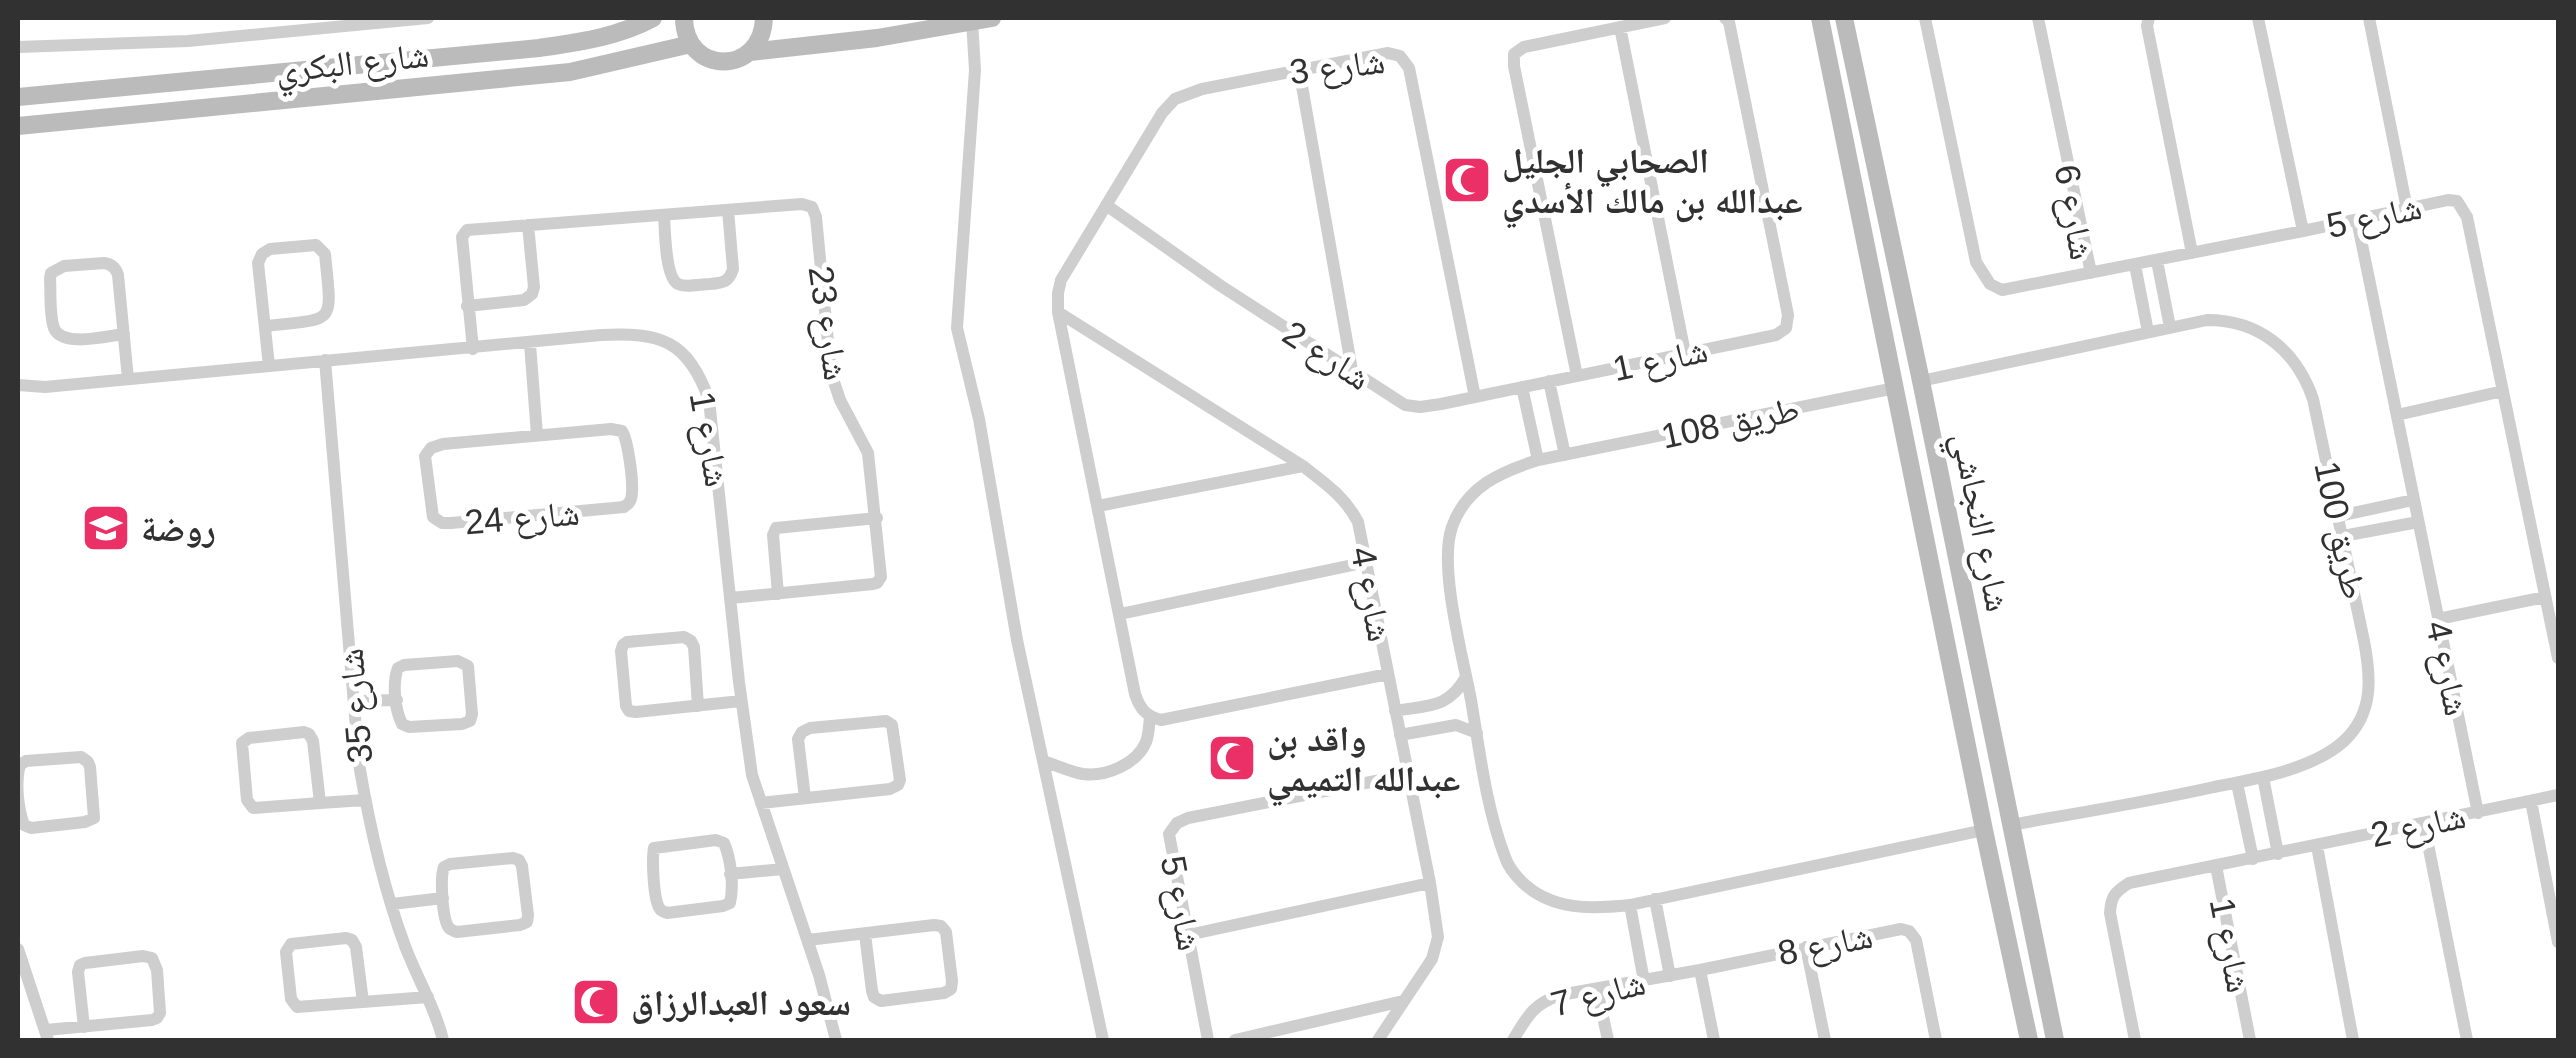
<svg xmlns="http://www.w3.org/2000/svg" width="2576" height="1058" font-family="Helvetica,'Noto Naskh Arabic',sans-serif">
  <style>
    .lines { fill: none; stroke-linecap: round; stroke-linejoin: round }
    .minor { stroke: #cecece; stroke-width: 12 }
    .secondary { stroke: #bbb; stroke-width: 18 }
    .labels { text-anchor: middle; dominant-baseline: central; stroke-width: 10; stroke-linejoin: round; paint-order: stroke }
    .street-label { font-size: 35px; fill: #313131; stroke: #fff }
    .poi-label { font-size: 35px; font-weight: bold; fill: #313131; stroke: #fff; text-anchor: start }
  </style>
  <rect width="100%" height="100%" fill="#fff"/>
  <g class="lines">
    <path class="minor" d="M1925 18 1976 262 1990 284 2002 290 2303 231 2448 200 2457 201 2467 217 2558 658
      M2038 18 2091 273
      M2149 18 2147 26 2192 253
      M2258 18 2303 231
      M2369 18 2407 209
      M972 21 975 70 957 328 979 419 1017 640 1103 1040
      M1620 27 1685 353
      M18 47 188 41 428 18
      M1299 69 1352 370
      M1106 205 1221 286 1405 405 1420 407 1441 404 1776 335 1786 328 1788 315 1729 22 1725 18
      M664 215C665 230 665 277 678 284 686 288 701 284 710 284 723 283 729 282 733 269L728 210
      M2357 220 2478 813
      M2157 261 2170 327
      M2135 265 2148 332
      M467 306 524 300 532 294 534 287 528 225
      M1058 312 1303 466C1325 483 1345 497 1358 522L1430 883 1438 937 1432 959 1378 1040
      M266 326C337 318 332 326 325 254L316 245 270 249 262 254 258 263 269 366
      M124 334C107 336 62 348 54 328 49 314 51 293 50 278L51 273 64 266 104 263C111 264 116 268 118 275L128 379
      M530 344 537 435
      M473 349 462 237 467 230 802 204 812 207 816 217 831 373 840 400 868 453 881 577 877 583 873 584 731 598
      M325 360 359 764C369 823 384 890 405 946 417 978 435 1007 443 1040
      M1577 376 1514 66V54L1524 47 1665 18
      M1549 381 1565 455
      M1921 381 2207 320C2259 320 2296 350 2313 399L2364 641C2371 677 2374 713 2344 741 2312 770 2255 779 2214 787 2147 802 2078 813 2010 825
      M18 385 45 387 601 335C660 332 688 340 709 400L739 682 752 775 819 975 836 1040
      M1522 387 1538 460
      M1895 388 1538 460C1500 472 1466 487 1452 527 1438 566 1463 658 1471 700 1480 753 1486 807 1505 857 1508 866 1515 875 1522 882 1552 911 1592 909 1630 905L1984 830
      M2397 415 2503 391
      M611 429 622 431C628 441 636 492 630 501 629 504 626 505 624 507L451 523H442L433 517 425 456 431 448 443 444Z
      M1098 506 1303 466
      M2339 516 2413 500
      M2343 536 2418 522
      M778 594 773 535 776 528 877 518
      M1120 614 1367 562
      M2438 619 2545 597
      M458 661 468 666 472 714 470 721 462 724 409 727 402 724C395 710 392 683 398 668L404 665Z
      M1388 674 1161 720C1146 716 1140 709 1135 694L1058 312V293L1061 280 1162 113 1175 99 1202 89 1388 53 1400 56 1409 68 1475 397
      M355 701 397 700
      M698 706 694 647 691 641 684 637 627 642 623 645 621 651 626 706 629 711 636 712 741 701
      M1395 711C1428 705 1448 709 1466 677
      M304 732 309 734 313 741 320 803 253 808 247 800 242 743 249 738Z
      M1400 735 1456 725 1477 733
      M81 757 88 762 90 767 94 818 85 822 31 828 24 825C18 809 15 782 20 765L26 761Z
      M1043 761C1056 765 1070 772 1083 774 1106 777 1137 764 1146 742 1149 735 1149 724 1150 717
      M2263 777 2278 854
      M2237 783 2253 859
      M2531 801 2558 942
      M320 803 365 800
      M761 803 890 789 898 785 900 780 892 725 886 721 810 728 802 732 798 739 805 798
      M2424 824 2467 1040
      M716 840 724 843C731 859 734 886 730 903L723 906 667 913C665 912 661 911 660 909 653 900 652 858 654 848Z
      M2317 846 2353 1040
      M513 858 519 860 522 866 528 915 527 922 520 925 457 932C454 931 451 930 449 928 442 919 440 877 444 867L450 864Z
      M2216 866 2250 1040
      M730 874 783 869
      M1655 899 1670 976
      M392 904 443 898
      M1630 905 1644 981
      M1188 935 1430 883
      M808 940 934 925 941 926 946 932 952 981 951 989 944 993 881 1001 874 997 872 991 865 934
      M1806 947 1825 1040
      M18 949 48 1040
      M1700 970 1714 1040
      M1597 989 1608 1040
      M363 1002 356 947 352 940 346 938 291 944 286 952 291 999 297 1007 428 997
      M46 1030 152 1020 157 1018 160 1013 157 970 152 958 143 956 85 963 80 965 78 972 84 1027
      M1208 1040 1169 834 1177 823 1188 818 1406 775
      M1235 1040 1403 1001
      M1513 1040C1527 1017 1533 1004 1560 995L1700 970 1901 929 1909 931 1916 940 1936 1040
      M2135 1040 2110 913C2111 896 2115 892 2129 883L2558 795"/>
    <path class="secondary" d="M684 18C685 76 762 76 764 18
      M1820 18 1984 830 2029 1040
      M1844 18 1921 381 2055 1040
      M750 52 877 38 992 18
      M18 97 539 48C579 42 618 37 653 18
      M18 126 570 72 691 44"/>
  </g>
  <defs>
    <g id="mosque-square" transform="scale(2.5)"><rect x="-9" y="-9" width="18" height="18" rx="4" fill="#ea3066" stroke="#fff"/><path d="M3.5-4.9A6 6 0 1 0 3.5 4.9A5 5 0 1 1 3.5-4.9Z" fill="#fff"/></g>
    <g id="school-square" transform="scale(2.5)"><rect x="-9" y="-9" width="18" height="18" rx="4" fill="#ea3066" stroke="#fff"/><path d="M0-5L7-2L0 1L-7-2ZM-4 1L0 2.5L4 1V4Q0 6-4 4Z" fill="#fff"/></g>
  </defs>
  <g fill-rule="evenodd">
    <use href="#mosque-square" x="1467" y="180"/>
    <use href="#school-square" x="106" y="528"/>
    <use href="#mosque-square" x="1232" y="758"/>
    <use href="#mosque-square" x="596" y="1002"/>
  </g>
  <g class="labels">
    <g class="street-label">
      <text transform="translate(352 62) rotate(-6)">شارع البكري</text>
      <text transform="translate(1337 66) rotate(-7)">شارع 3</text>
      <text transform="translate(2075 212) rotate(80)">شارع 6</text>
      <text transform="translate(2374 216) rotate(-12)">شارع 5</text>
      <text transform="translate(829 323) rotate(82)">شارع 23</text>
      <text transform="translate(1327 355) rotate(33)">شارع 2</text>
      <text transform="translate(1660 359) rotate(-12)">شارع 1</text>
      <text transform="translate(1730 422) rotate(-12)">طريق 108</text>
      <text transform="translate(710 439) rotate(80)">شارع 1</text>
      <text transform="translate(522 517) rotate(-5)">شارع 24</text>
      <text transform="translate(1982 522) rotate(79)">شارع النجاشي</text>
      <text transform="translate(2341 530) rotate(78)">طريق 100</text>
      <text transform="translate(1372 594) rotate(79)">شارع 4</text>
      <text transform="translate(2448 668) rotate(78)">شارع 4</text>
      <text transform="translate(355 706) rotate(-95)">شارع 35</text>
      <text transform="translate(2418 825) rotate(-12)">شارع 2</text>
      <text transform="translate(1182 903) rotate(79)">شارع 5</text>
      <text transform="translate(1825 944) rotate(-11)">شارع 8</text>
      <text transform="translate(2231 945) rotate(79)">شارع 1</text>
      <text transform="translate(1598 993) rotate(-14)">شارع 7</text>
    </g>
    <g class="poi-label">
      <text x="1502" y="160">الصحابي الجليل<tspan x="1502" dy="40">عبدالله بن مالك الأسدي</tspan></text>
      <text x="141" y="528">روضة</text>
      <text x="1267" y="738">واقد بن<tspan x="1267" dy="40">عبدالله التميمي</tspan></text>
      <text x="631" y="1002">سعود العبدالرزاق</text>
    </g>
  </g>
  <rect width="2576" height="1058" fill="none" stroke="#313131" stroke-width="40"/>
</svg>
